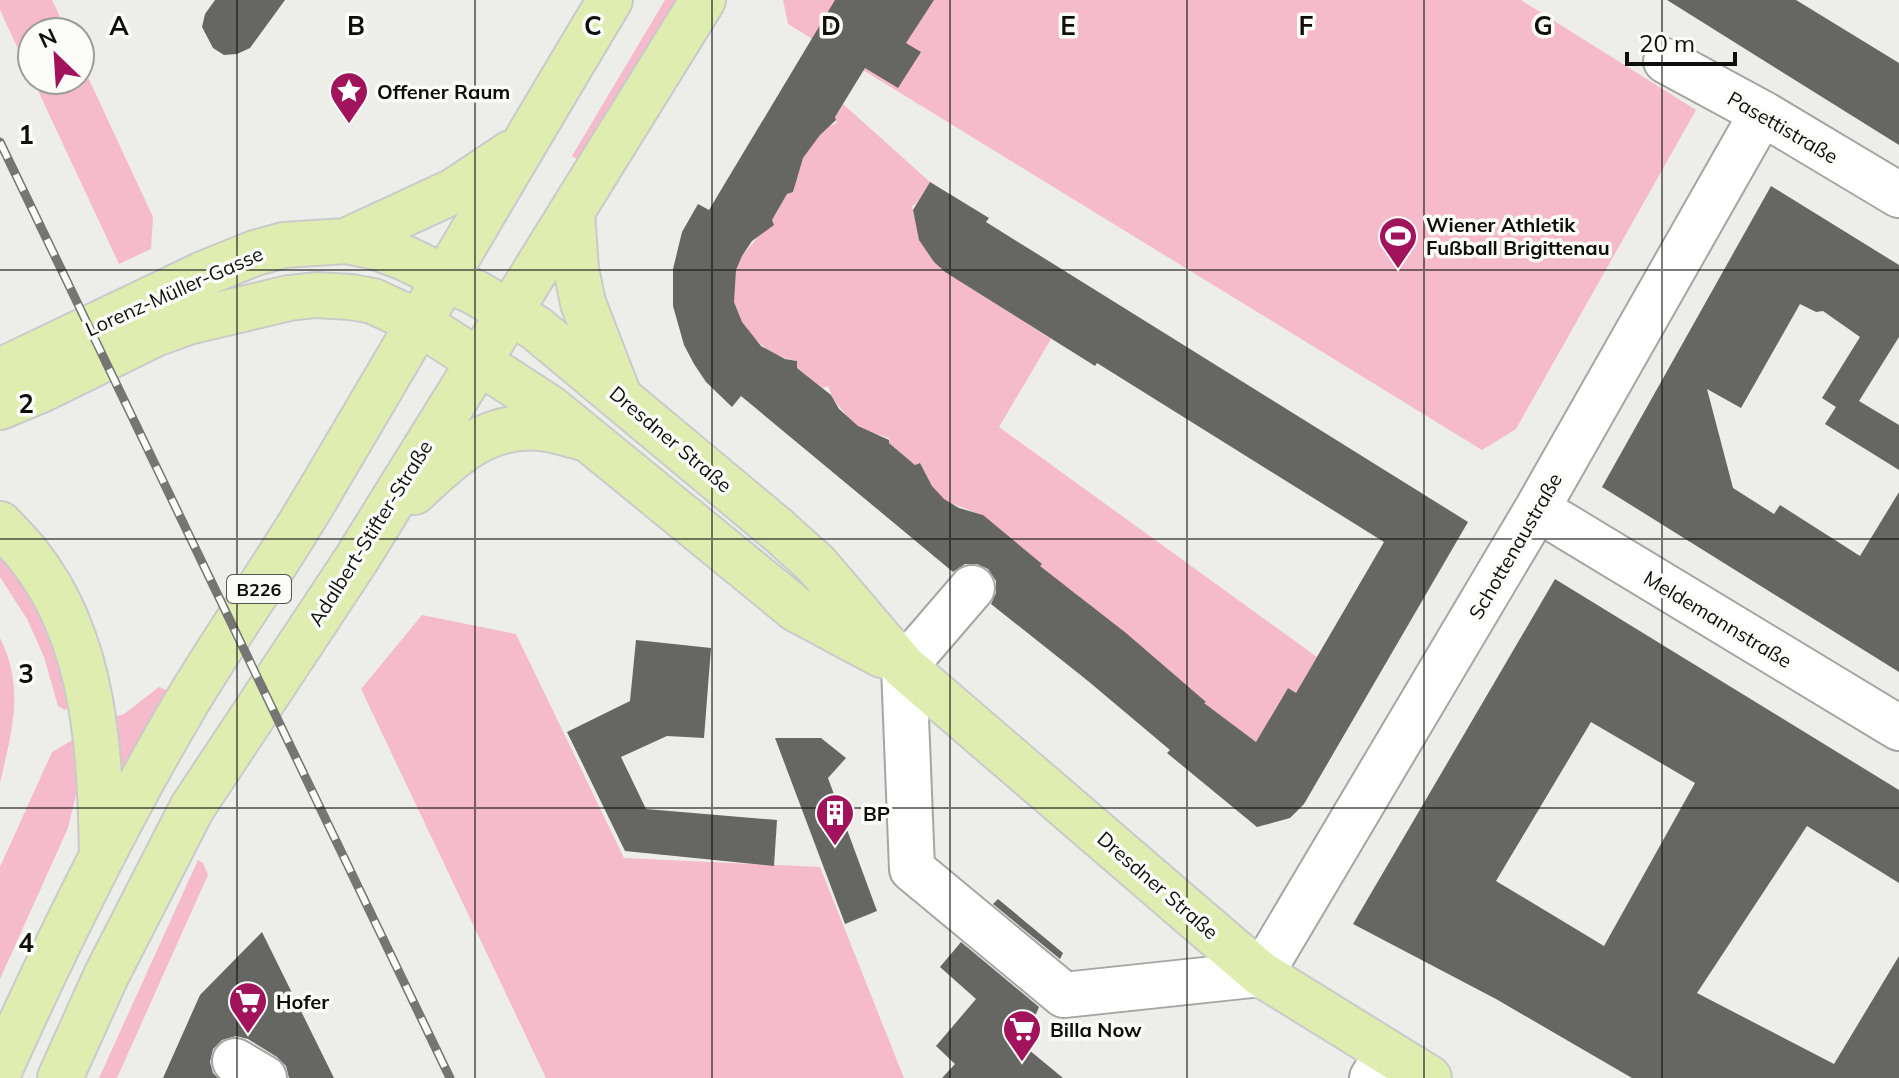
<svg xmlns="http://www.w3.org/2000/svg" width="1899" height="1078" font-family="Mulish,sans-serif">
  <style>
    .green { fill: #f6bacd }
    .building { fill: #666764; fill-rule: evenodd }
    .lines { fill: none; stroke-linecap: round; stroke-linejoin: round }
    .minor-casing { stroke: #a5a6a2; stroke-width: 48 }
    .major-casing { stroke: #cacaca; stroke-width: 48 }
    .minor { stroke: #fff; stroke-width: 44 }
    .major { stroke: #e0edb1; stroke-width: 44 }
    .rail-casing { stroke: #757674; stroke-width: 9 }
    .rail { stroke: #fbfcf8; stroke-width: 6; stroke-dasharray: 18; stroke-linecap: butt }
    .grid { fill: none; stroke: #0e0f0d; stroke-width: 2; stroke-opacity: 0.55 }
    .labels { text-anchor: middle; dominant-baseline: central; stroke-width: 7; stroke-linejoin: round; paint-order: stroke }
    .shield { fill: #fbfcf8; stroke: #555654; stroke-width: 2 }
    .shield-label { font-size: 18px; font-weight: bold; fill: #0e0f0d }
    .poi-label { font-size: 20px; font-weight: bold; fill: #0e0f0d; stroke: #fbfcf8; text-anchor: start }
    .street-label { font-size: 20px; fill: #0e0f0d; stroke: #fbfcf8 }
    .grid-label { font-size: 26px; text-anchor: middle; font-weight: bold; fill: #0e0f0d; stroke: #fbfcf8; stroke-width: 7; stroke-linejoin: round; paint-order: stroke }
  </style>
  <rect width="100%" height="100%" fill="#edeeea"/>
  <path class="green" d="M0 0H52L67 32H32V79L0 10Z
    M665 0H680L582 162 572 156Z
    M783 0H1521L1696 110 1516 429 1482 450 788 24Z
    M80 60 153 217 151 249 119 264 33 80H80Z
    M843 104 930 182 916 204 912 206C917 232 924 253 944 271L1051 339 999 427 1317 657 1296 693 1288 688 1276 708 1263 749 1198 711 1205 702 1076 600 1079 596 1067 587 1033 574 1041 564 982 515 951 503 945 510 920 463 915 465 889 443V438L840 422 846 415 833 399 828 386 823 388 797 368V361C766 356 748 333 728 312L736 270 742 256 772 220 787 194 794 191 795 155 828 127 837 123 835 117Z
    M0 551 31 593 49 629 72 703 65 710 58 706 44 657 27 619 0 577Z
    M422 615 516 634 624 858 820 867 904 1078H546L361 689Z
    M0 638C25 688 12 731 0 783Z
    M159 687 169 691 126 763 120 766 112 718 124 714Z
    M76 738 78 762 76 795 68 828 0 979V867L52 752Z
    M198 860 203 863 208 875 117 1078H99Z"/>
  <path class="building" d="M215 0H285L250 48 237 54 224 55 213 48 202 27 205 14Z
    M835 0H934L906 43 921 52 898 88 865 68 835 117 836 120 820 135 803 158 793 192 787 194 772 220 774 225 752 241 742 256 736 270 734 302 742 322 761 346 785 359 797 361V368L831 395 839 409 858 426 889 440V443L915 465 920 463 932 486 944 499 959 508 983 515 1042 564 1040 566 1126 633 1206 702 1204 703 1256 742 1288 688 1296 693 1384 542 1097 363 1095 366 945 272 934 262 919 240 913 210 930 182 989 218 986 222 1468 522 1304 804 1290 818 1257 827 1167 753 1170 750 1088 681 991 604 996 593V581L988 569 977 564H965L953 572 741 396 732 407 706 382 694 364 684 345 673 306V269L682 232 698 204 709 210Z
    M1667 0H1796L1899 63V145Z
    M1771 186 1899 265V337L1859 401 1899 425V470L1825 424 1836 407 1822 398 1860 337 1823 311 1816 312 1800 304 1741 408 1707 389 1733 488 1774 514 1780 505 1860 556 1899 492V672L1602 487Z
    M1555 579 1899 790V883L1807 826 1697 993 1834 1064 1899 956V1078H1632L1496 999 1353 924ZM1591 722 1695 783 1604 946 1496 881Z
    M636 640 711 648 704 738 667 736 621 757 646 809 777 820 774 866 625 851 567 732 630 701Z
    M775 738H821L846 758 828 778 877 911 845 924Z
    M998 899 1063 953 1060 959 993 904Z
    M262 932 334 1078H289L286 1066 277 1057 248 1039 236 1036 222 1040 213 1049 210 1062 213 1073 218 1078H163L200 995Z
    M961 942 1039 1007 1023 1045 1063 1078H942L955 1064 936 1046 976 999 940 967Z"/>
  <g class="lines">
    <g class="minor-casing">
      <path id="minor" d="M1666 61 1762 113 1899 195
        M1537 509 1899 728
        M972 588 904 667 912 869 1064 995 1261 974 1537 509 1762 113
        M235 1061 264 1078
        M1372 1078 1387 1054"/>
    </g>
    <g class="major-casing">
      <path id="major" d="M572 212 576 269 583 303 617 391
        M346 241 454 191 511 153
        M0 371 203 274 255 253 284 245 346 241 376 247 405 258 476 293 536 328 777 529 816 564 904 667 1261 974 1429 1078
        M0 407 43 389 155 334 188 322 289 298 316 295 351 297 373 301 418 322 550 408 796 609 882 655
        M414 492C452 457 485 423 541 428 555 429 570 435 584 438
        M0 524C10 535 21 545 29 556 96 641 100 753 102 856
        M0 1069C55 947 114 826 182 710 224 639 272 572 314 501 413 334 510 166 610 0
        M60 1078 106 976 192 808 356 560 703 0"/>
    </g>
    <use href="#minor" class="minor"/>
    <use href="#major" class="major"/>
    <g class="rail-casing">
      <path id="rail" d="M0 142 450 1078"/>
    </g>
    <use href="#rail" class="rail"/>
  </g>
  <path class="grid" d="M237 0V1078M475 0V1078M712 0V1078M950 0V1078M1187 0V1078M1424 0V1078M1662 0V1078M0 270H1899M0 539H1899M0 808H1899"/>
  <defs>
    <g id="sight-pin" transform="scale(2)"><path d="M0 17L-7.5 6A9.5 9.5 0 1 1 7.5 6Z" fill="#a1135a" stroke="#fbfcf8"/><path d="M0-6L1.8-2.2L6-1.7L2.9 1.2L3.7 5.4L0 3.3L-3.7 5.4L-2.9 1.2L-6-1.7L-1.8-2.2Z" fill="#fff"/></g>
    <g id="stadium-pin" transform="scale(2)"><path d="M0 17L-7.5 6A9.5 9.5 0 1 1 7.5 6Z" fill="#a1135a" stroke="#fbfcf8"/><path d="M0-5a6.5 5 0 1 0 0 10a6.5 5 0 1 0 0-10ZM-3.5-1.8h7v3.6h-7Z" fill="#fff"/></g>
    <g id="building-pin" transform="scale(2)"><path d="M0 17L-7.5 6A9.5 9.5 0 1 1 7.5 6Z" fill="#a1135a" stroke="#fbfcf8"/><path d="M-4-6H4V6H1V3H-1V6H-4ZM-2.5-4.3h1.7v1.8h-1.7ZM.8-4.3h1.7v1.8H.8ZM-2.5-1h1.7V.8h-1.7ZM.8-1h1.7V.8H.8Z" fill="#fff"/></g>
    <g id="supermarket-pin" transform="scale(2)"><path d="M0 17L-7.5 6A9.5 9.5 0 1 1 7.5 6Z" fill="#a1135a" stroke="#fbfcf8"/><path d="M-6-5.5h2.5l.6 2H6L4.5 2H-2.5L-4.4-4H-6ZM-1.5 3.2a1.3 1.3 0 1 0 .1 0ZM3 3.2a1.3 1.3 0 1 0 .1 0Z" fill="#fff"/></g>
  </defs>
  <g fill-rule="evenodd">
    <use href="#sight-pin" x="349" y="91"/>
    <use href="#stadium-pin" x="1398" y="236"/>
    <use href="#building-pin" x="835" y="813"/>
    <use href="#supermarket-pin" x="248" y="1001"/>
    <use href="#supermarket-pin" x="1022" y="1029"/>
  </g>
  <g class="labels">
    <rect class="shield" x="227" y="575" width="64" height="28" rx="6"/>
    <g class="shield-label">
      <text x="259" y="589">B226</text>
    </g>
    <g class="poi-label">
      <text x="377" y="91">Offener Raum</text>
      <text x="1426" y="224">Wiener Athletik<tspan x="1426" dy="23">Fußball Brigittenau</tspan></text>
      <text x="863" y="813">BP</text>
      <text x="276" y="1001">Hofer</text>
      <text x="1050" y="1029">Billa Now</text>
    </g>
    <g class="street-label">
      <text transform="translate(1783 127) rotate(30)">Pasettistraße</text>
      <text transform="translate(174 291) rotate(-24)">Lorenz-Müller-Gasse</text>
      <text transform="translate(671 439) rotate(40)">Dresdner Straße</text>
      <text transform="translate(370 533) rotate(-58)">Adalbert-Stifter-Straße</text>
      <text transform="translate(1515 546) rotate(-60)">Schottenaustraße</text>
      <text transform="translate(1718 619) rotate(31)">Meldemannstraße</text>
      <text transform="translate(1158 885) rotate(41)">Dresdner Straße</text>
    </g>
  </g>
  <g class="grid-label">
    <text x="119" y="35">A</text>
    <text x="356" y="35">B</text>
    <text x="593" y="35">C</text>
    <text x="831" y="35">D</text>
    <text x="1068" y="35">E</text>
    <text x="1306" y="35">F</text>
    <text x="1543" y="35">G</text>
    <text x="26" y="144">1</text>
    <text x="26" y="413">2</text>
    <text x="26" y="683">3</text>
    <text x="26" y="952">4</text>
  </g>
  <g transform="translate(56 56) rotate(335)"><circle r="38" fill="#fbfcf8" stroke="#9c9d9a" stroke-width="2"/>
  <path d="M0-6L14 30L0 20L-14 30Z" fill="#a1135a"/>
  <text y="-12" font-size="22" font-weight="bold" text-anchor="middle" fill="#0e0f0d">N</text>
  </g>
  <path d="M1627 52v12h108v-12" fill="none" stroke="#0e0f0d" stroke-width="4"/>
  <text x="1639" y="52" font-size="24" fill="#0e0f0d" stroke="#fbfcf8" stroke-width="6" paint-order="stroke">20 m</text>
</svg>
